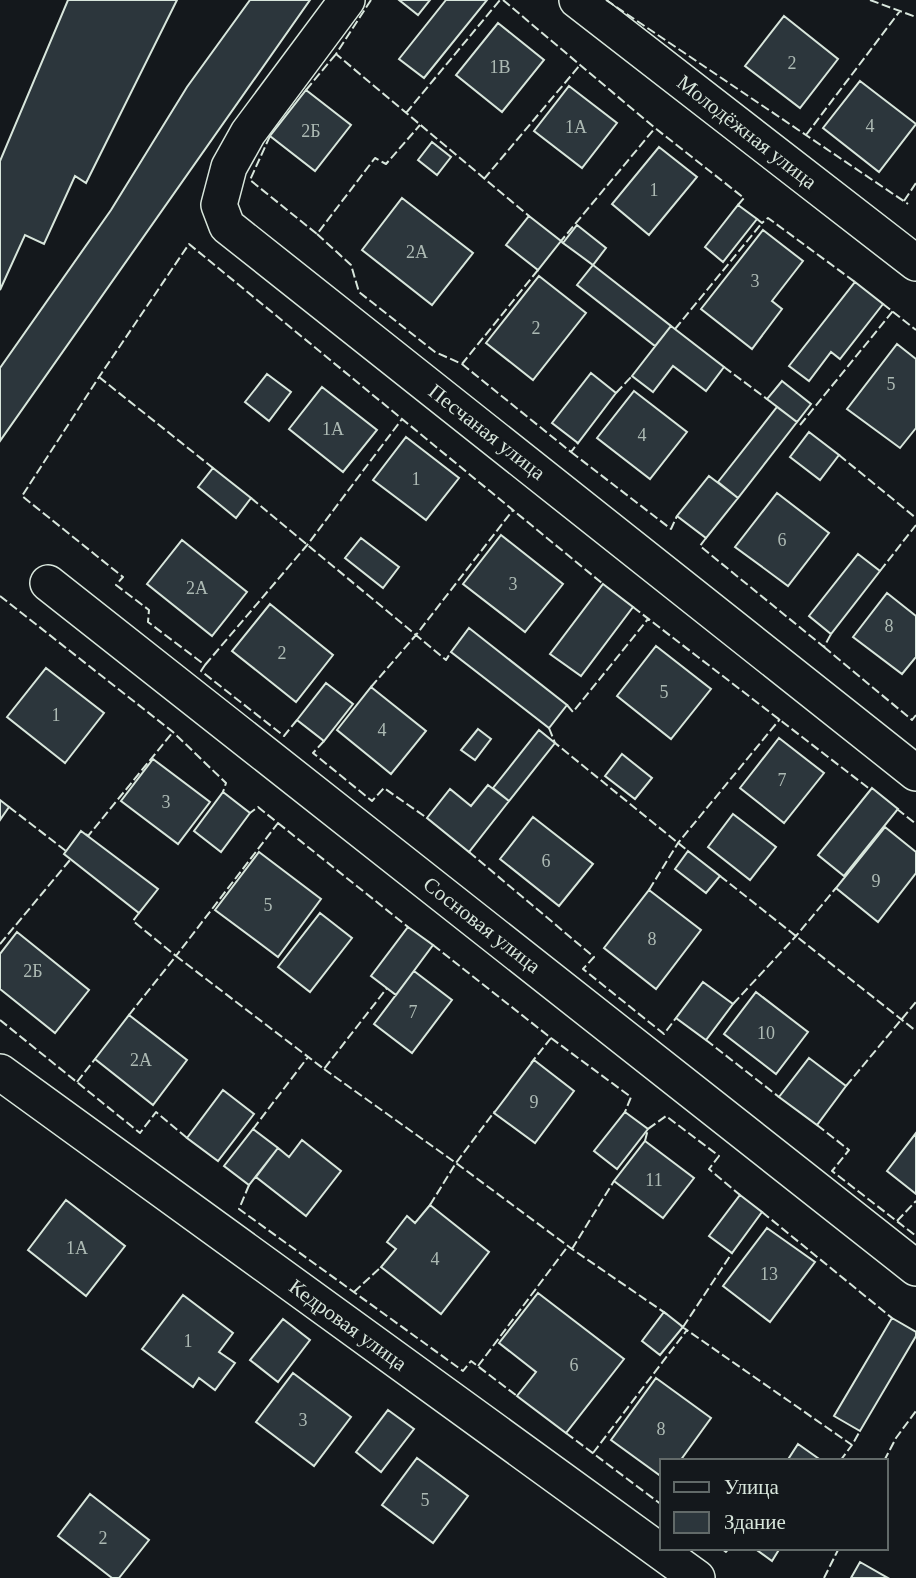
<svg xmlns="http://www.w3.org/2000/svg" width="916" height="1578" font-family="'Times New Roman',serif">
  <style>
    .building { fill: #2c363c; stroke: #d8e6dc; stroke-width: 2 }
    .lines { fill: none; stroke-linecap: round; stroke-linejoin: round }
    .street-casing { stroke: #d8e6dc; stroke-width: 38 }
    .street { stroke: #14181c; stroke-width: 35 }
    .fence { stroke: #d8e6dc; stroke-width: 2; stroke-dasharray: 9 3.5; stroke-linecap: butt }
    .labels { text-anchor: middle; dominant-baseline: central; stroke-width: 5; stroke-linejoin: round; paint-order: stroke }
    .number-label { font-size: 18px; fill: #adbab4 }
    .street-label { font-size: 21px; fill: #d8e6dc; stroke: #14181c }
  </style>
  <rect width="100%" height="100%" fill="#14181c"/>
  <path class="building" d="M68 0H177L86 183 75 176 44 244 25 235 0 290V161Z
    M250 0H310L0 441V368L111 210 187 87Z
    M399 0H430L418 15Z
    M446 0H487L424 78 399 59Z
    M784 16 838 59 800 108 745 66Z
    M498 23 544 60 502 112 456 75Z
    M860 81 916 124 879 172 823 128Z
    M569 86 617 123 582 168 534 131Z
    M306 90 351 125 315 171 270 136Z
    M432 142 451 157 437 175 418 160Z
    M659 147 697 177 649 235 612 204Z
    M402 198 473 253 432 305 362 250Z
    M738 205 757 219 723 262 705 247Z
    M529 216 561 241 538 270 506 245Z
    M577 225 606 248 593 265 563 243Z
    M763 230 803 261 772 301 782 309 752 349 701 309Z
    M593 265 671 326 655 346 577 285Z
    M539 276 586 313 533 380 486 343Z
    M855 282 883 304 840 359 831 352 809 381 789 366Z
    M671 326 724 367 706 391 673 366 653 392 632 376Z
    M897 344 916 359V428L900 448 847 409Z
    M591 373 616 393 578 443 552 423Z
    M267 374 291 392 269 421 245 402Z
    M782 381 811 404 797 422 767 399Z
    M322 387 377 430 343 472 289 429Z
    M634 391 687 432 650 479 597 438Z
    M777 407 797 422 738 498 718 482Z
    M809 432 839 455 820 480 790 457Z
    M406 437 459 478 426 520 373 480Z
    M213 468 251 498 236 518 198 487Z
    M709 476 738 498 706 538 677 516Z
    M777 493 829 533 788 586 735 547Z
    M501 535 563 584 525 632 463 584Z
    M361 538 399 567 383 588 345 558Z
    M182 540 247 592 212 636 147 584Z
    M858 554 880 571 831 634 809 616Z
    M603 584 633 607 581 676 550 654Z
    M887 593 916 616V657L902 674 853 637Z
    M270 604 333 655 296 702 232 651Z
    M469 628 567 705 549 728 451 652Z
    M656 646 711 689 671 739 617 696Z
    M46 668 104 713 65 763 7 717Z
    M326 683 353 704 324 741 297 720Z
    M371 687 426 731 391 774 337 730Z
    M478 729 491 739 475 760 461 750Z
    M539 730 555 743 509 801 493 788Z
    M779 738 824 773 784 823 740 788Z
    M622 754 652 778 635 799 605 776Z
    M153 759 210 802 178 844 121 801Z
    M488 785 509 801 469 852 427 818 450 789 471 806Z
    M872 788 898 809 844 876 818 855Z
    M223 792 250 813 221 852 194 831Z
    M0 800 9 807 0 820Z
    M733 814 776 847 750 880 708 847Z
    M533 817 593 864 559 906 500 859Z
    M885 827 916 852V873L878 922 836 888Z
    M81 831 158 889 139 913 64 854Z
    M688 851 720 876 706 893 675 869Z
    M259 852 321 899 278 957 215 910Z
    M649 890 701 930 656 989 604 948Z
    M320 913 352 938 310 992 278 967Z
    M408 927 433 945 396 995 371 976Z
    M17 932 89 990 55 1033 0 989V954Z
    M414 971 452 1000 412 1053 374 1024Z
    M703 982 733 1004 706 1040 676 1018Z
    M756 992 808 1032 776 1074 724 1034Z
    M129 1015 187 1060 153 1105 95 1059Z
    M809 1058 846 1086 817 1125 779 1097Z
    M534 1060 574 1091 535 1143 494 1113Z
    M223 1090 254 1114 218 1161 187 1138Z
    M625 1112 648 1129 617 1169 594 1151Z
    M253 1129 278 1148 249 1185 224 1166Z
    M916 1133V1194L887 1171Z
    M302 1140 341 1171 306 1216 256 1177 278 1148 289 1157Z
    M645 1141 694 1178 663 1218 614 1181Z
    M740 1195 762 1212 732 1253 709 1236Z
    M66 1200 125 1246 86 1296 28 1250Z
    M430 1205 489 1252 441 1314 381 1267 396 1249 387 1242 407 1216 415 1223Z
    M767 1228 815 1262 770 1322 723 1286Z
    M538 1293 624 1359 566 1433 517 1396 536 1372 499 1343Z
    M183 1295 233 1333 219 1352 235 1363 215 1390 199 1378 193 1387 142 1349Z
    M664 1312 683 1327 660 1355 642 1341Z
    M892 1318 916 1332V1336L860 1431 834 1416Z
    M283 1319 310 1340 278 1382 250 1360Z
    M293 1373 351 1417 314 1466 256 1422Z
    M656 1378 711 1418 680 1461H662V1477L611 1440Z
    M388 1410 414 1429 381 1472 356 1452Z
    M798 1444 822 1461H787Z
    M417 1458 468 1496 433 1543 382 1505Z
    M90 1494 149 1540 119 1578H112L58 1536Z
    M754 1548H780L772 1561Z
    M860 1562 888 1578H851Z"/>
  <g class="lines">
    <g class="street-casing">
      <path id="street" d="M347 0 248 133 229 167 219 205 227 226 916 773
        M577 0 916 263
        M48 583 916 1268
        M0 1072 697 1578"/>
    </g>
    <use href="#street" class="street"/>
    <path class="fence" d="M371 0 336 54 529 216
      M503 0 655 128 744 198 738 205
      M606 0 908 204
      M870 0 916 17
      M306 90 336 54
      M406 113 500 0
      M806 135 900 11
      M270 136 250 180 317 234 375 158 386 164 420 125
      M484 179 580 65
      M904 201 916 183
      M757 219 762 223 768 218 855 282
      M317 234 351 265 359 292 435 352 462 364 538 270
      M563 243 561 241 655 128
      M883 304 916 330
      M675 329 762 223
      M462 364 571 452 578 443
      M724 367 767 399
      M99 377 213 468
      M616 393 632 376
      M800 425 893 311
      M571 452 671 529 677 516
      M839 455 916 518
      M251 498 446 660 451 652
      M706 538 700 546 824 647 831 634
      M880 571 916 525
      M0 596 173 732 226 783 223 792
      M633 607 871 790
      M824 647 912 720 916 715
      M205 665 308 544 402 419
      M371 687 416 635 513 510
      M567 705 573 712 648 619
      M297 720 284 736 201 671 205 665 148 622 149 610 116 585 123 577 22 496 99 377 189 244 603 584
      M549 728 555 743 688 851
      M324 741 313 753 372 801 384 788 427 818
      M9 807 66 851 68 849
      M897 809 916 824
      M278 823 408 927
      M86 834 88 836 173 732
      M469 852 594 957 583 969 664 1034 676 1018
      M720 876 916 1031
      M649 890 678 843 780 719
      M139 913 133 921 176 956 278 823 258 807 250 813
      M0 944 70 860
      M433 945 551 1038 531 1063
      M733 1004 796 936 836 888
      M129 1015 176 956 324 1069 387 988
      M0 1020 140 1133 156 1112 187 1138
      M551 1038 631 1097 625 1112
      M706 1040 779 1097
      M324 1069 456 1163 495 1111
      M77 1082 95 1059
      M846 1086 916 1002
      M817 1125 849 1150 832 1171 916 1236
      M253 1129 308 1057
      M645 1141 648 1129 666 1116 719 1156 709 1169 740 1195
      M249 1185 239 1209 463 1371 471 1361 517 1396
      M430 1205 456 1163 572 1249 668 1315
      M762 1212 892 1318
      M897 1221 916 1201
      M572 1249 614 1181
      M354 1292 381 1267
      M681 1326 852 1445 860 1431
      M683 1327 732 1253
      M478 1366 568 1246
      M566 1433 662 1505
      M593 1453 687 1330
      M840 1461 852 1445
      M884 1461 896 1438 916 1411
      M721 1548 726 1552 729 1548
      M824 1578 839 1548"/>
  </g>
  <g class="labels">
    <g class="number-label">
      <text x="792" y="63">2</text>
      <text x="500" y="67">1В</text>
      <text x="870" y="126">4</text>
      <text x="576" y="127">1А</text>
      <text x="311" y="131">2Б</text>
      <text x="654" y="190">1</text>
      <text x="417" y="252">2А</text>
      <text x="755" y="281">3</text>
      <text x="536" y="328">2</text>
      <text x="891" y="384">5</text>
      <text x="333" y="429">1А</text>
      <text x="642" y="435">4</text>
      <text x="416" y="479">1</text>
      <text x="782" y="540">6</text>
      <text x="513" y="584">3</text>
      <text x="197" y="588">2А</text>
      <text x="889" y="626">8</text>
      <text x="282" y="653">2</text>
      <text x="664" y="692">5</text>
      <text x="56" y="715">1</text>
      <text x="382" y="730">4</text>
      <text x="782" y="780">7</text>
      <text x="166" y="802">3</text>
      <text x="546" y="861">6</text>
      <text x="876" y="881">9</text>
      <text x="268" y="905">5</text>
      <text x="652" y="939">8</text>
      <text x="33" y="971">2Б</text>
      <text x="413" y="1012">7</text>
      <text x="766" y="1033">10</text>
      <text x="141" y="1060">2А</text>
      <text x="534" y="1102">9</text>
      <text x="654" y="1180">11</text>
      <text x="77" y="1248">1А</text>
      <text x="435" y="1259">4</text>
      <text x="769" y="1274">13</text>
      <text x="188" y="1341">1</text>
      <text x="574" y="1365">6</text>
      <text x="303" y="1420">3</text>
      <text x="661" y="1429">8</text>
      <text x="425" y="1500">5</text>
      <text x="103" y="1538">2</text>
    </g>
    <g class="street-label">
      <text transform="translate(747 132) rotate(38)">Молодёжная улица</text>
      <text transform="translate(487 432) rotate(38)">Песчаная улица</text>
      <text transform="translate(482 925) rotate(38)">Сосновая улица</text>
      <text transform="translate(348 1325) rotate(36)">Кедровая улица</text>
    </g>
  </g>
  <rect x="660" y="1459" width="228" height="91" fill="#14181c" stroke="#626a69" stroke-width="2"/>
  <rect x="674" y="1482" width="35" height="10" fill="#14181c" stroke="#626a69" stroke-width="2"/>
  <text x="724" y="1494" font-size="21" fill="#d8e6dc">Улица</text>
  <rect x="674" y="1512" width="35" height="21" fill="#2c363c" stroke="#626a69" stroke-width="2"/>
  <text x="724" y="1529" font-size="21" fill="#d8e6dc">Здание</text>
</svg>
